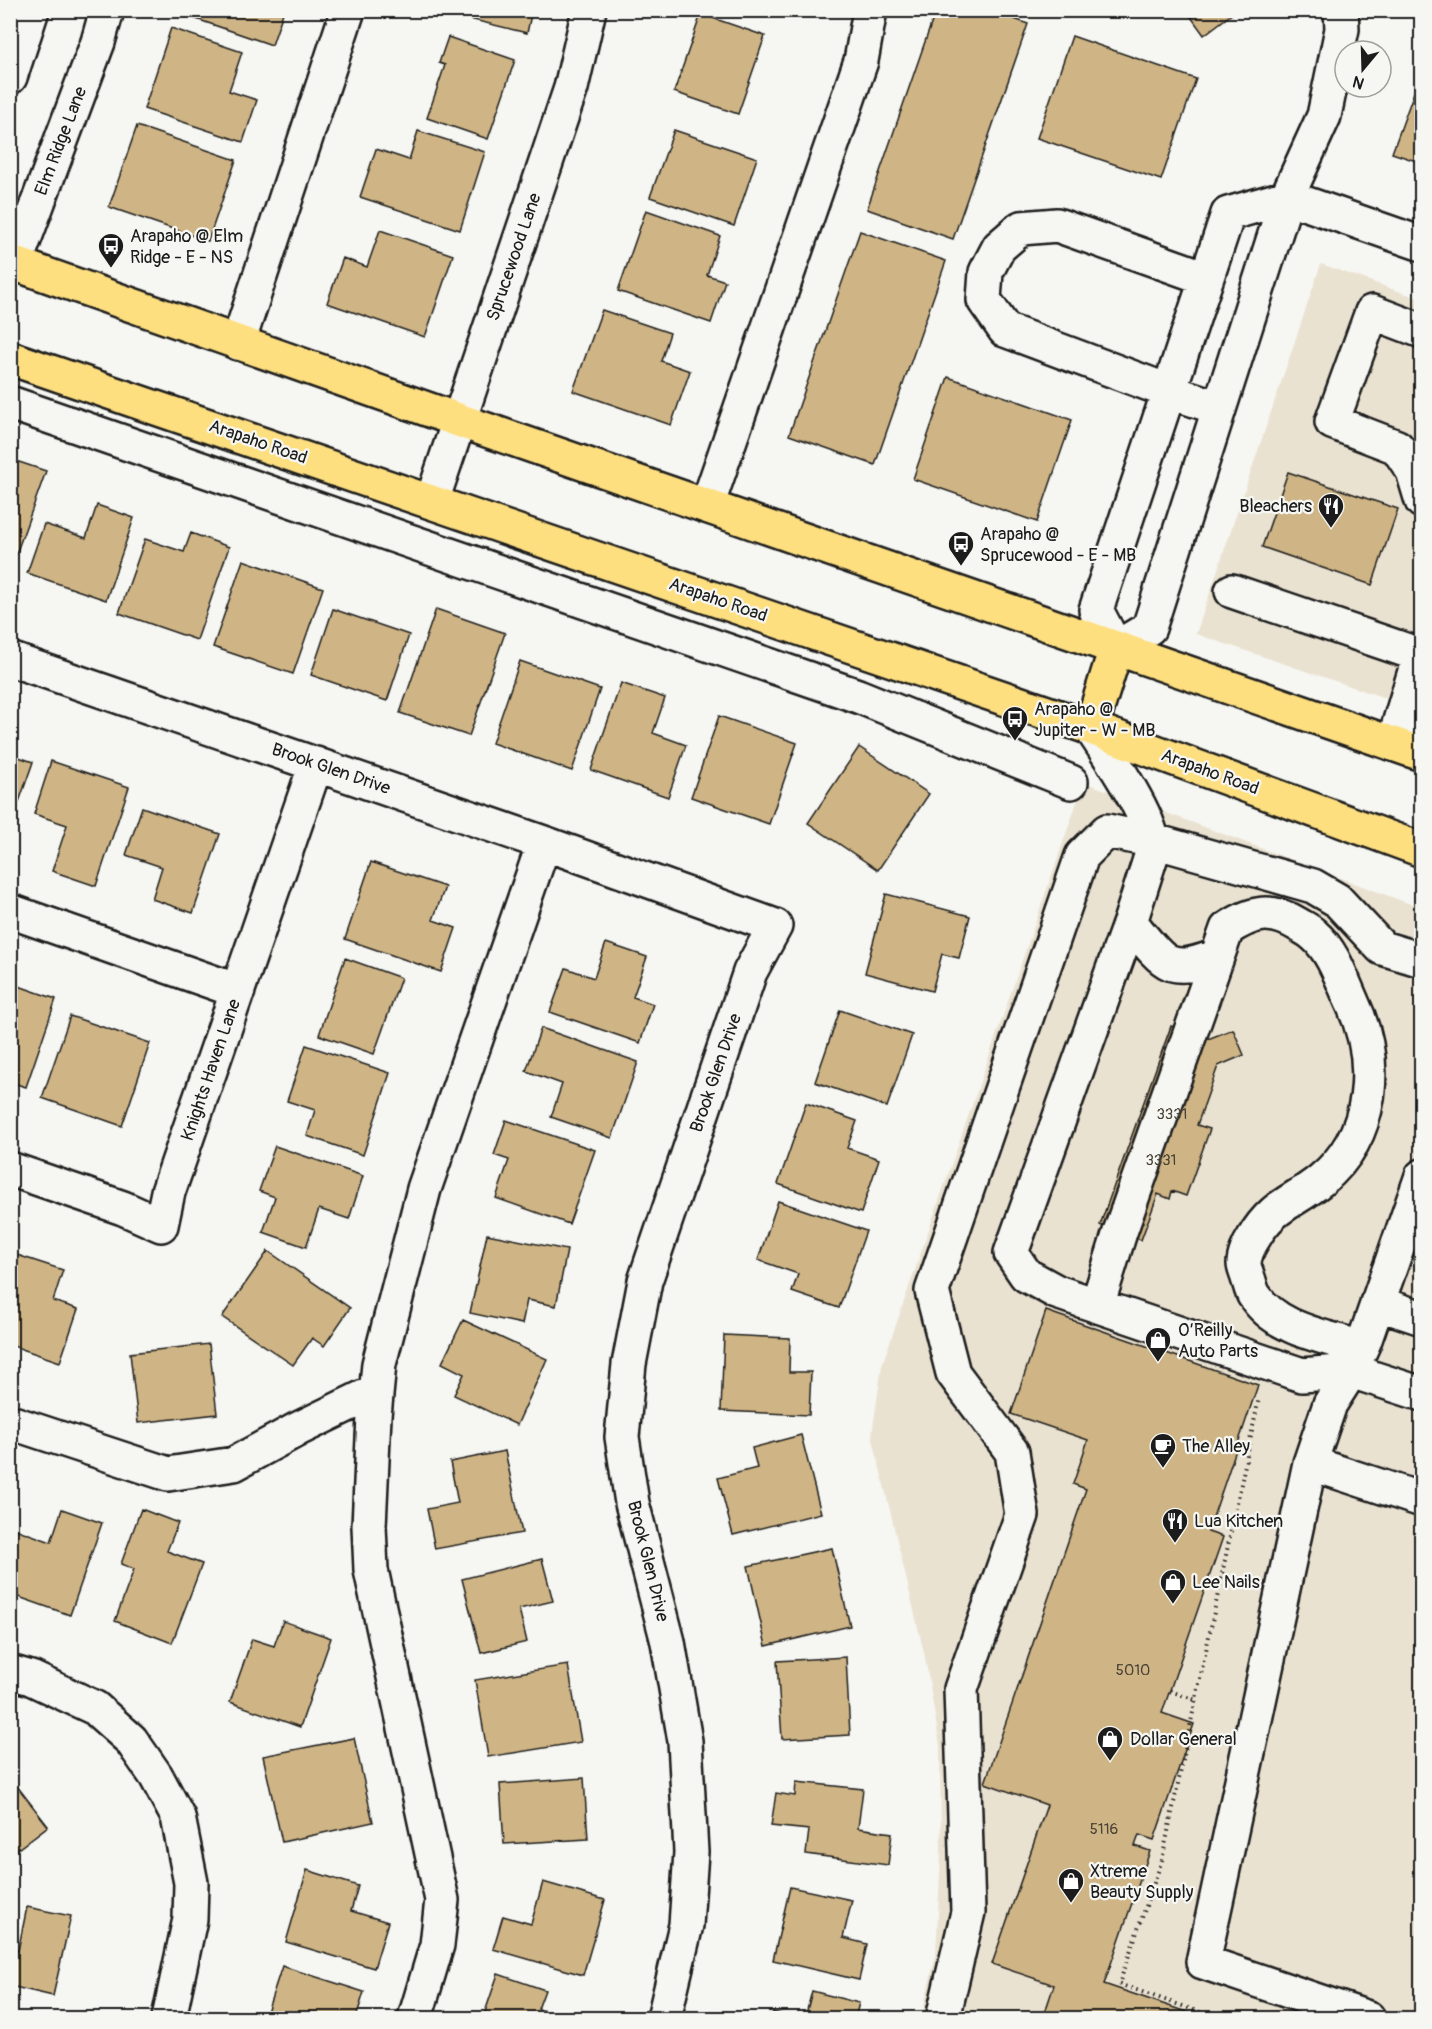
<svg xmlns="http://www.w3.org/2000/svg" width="1432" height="2029" font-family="Pangolin,sans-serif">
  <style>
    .built { fill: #eae2d1 }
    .building { fill: #cfb585; stroke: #1c1c1c; stroke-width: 1.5 }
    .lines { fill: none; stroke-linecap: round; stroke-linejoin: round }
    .minor-casing { stroke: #1c1c1c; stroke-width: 38 }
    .major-casing { stroke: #1c1c1c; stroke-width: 38 }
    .path { stroke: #1c1c1c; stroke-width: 4; stroke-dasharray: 1.5 4.5; stroke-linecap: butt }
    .minor { stroke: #f6f6f2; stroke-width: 33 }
    .major { stroke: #fedf80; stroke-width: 33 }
    .labels { text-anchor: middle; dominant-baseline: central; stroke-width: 4.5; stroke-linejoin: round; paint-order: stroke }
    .number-label { font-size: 15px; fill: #494236 }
    .street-label { font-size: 18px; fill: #1c1c1c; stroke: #f6f6f2 }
    .poi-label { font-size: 18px; fill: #1c1c1c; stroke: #f6f6f2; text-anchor: start }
  </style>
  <rect width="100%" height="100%" fill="#f6f6f2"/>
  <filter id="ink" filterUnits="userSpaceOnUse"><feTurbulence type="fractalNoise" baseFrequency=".0167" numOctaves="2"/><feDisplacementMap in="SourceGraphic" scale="12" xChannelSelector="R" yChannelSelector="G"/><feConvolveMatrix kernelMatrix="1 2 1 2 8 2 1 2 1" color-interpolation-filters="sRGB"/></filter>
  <g filter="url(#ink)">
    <path class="built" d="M1321 264 1421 299V710L1196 634Z
      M1084 782 1421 908V2018H921L936 1955 941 1853 940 1746 925 1657 872 1435 882 1365Z"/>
    <path class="building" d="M177 10H284L272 45 176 12Z
      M432 10H532L527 33Z
      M936 10H990L1028 24 953 239 867 209Z
      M1186 10H1237L1204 35Z
      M701 14 765 36 738 114 674 92Z
      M171 28 242 52 229 91 257 100 243 142 144 109Z
      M1072 36 1196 79 1161 180 1037 138Z
      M448 37 515 60 488 139 427 118 445 65 439 63Z
      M1422 70V163L1392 153Z
      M137 126 236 160 208 241 109 207Z
      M674 130 757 158 734 226 650 197Z
      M418 131 485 152 460 230 360 197 376 149 409 160Z
      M646 210 720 236 707 275 725 281 711 323 618 291Z
      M380 230 453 255 425 337 327 303 343 258 367 267Z
      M860 231 946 261 875 465 789 435Z
      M602 310 670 333 661 361 690 371 671 425 573 391Z
      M948 377 1072 420 1037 522 913 479Z
      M10 459 46 471 10 571Z
      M1288 472 1398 509 1372 585 1262 547Z
      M97 505 134 518 106 600 27 573 44 524 86 538Z
      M191 533 229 547 197 640 119 613 145 539 184 552Z
      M243 560 323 588 293 674 213 647Z
      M333 609 409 635 387 701 311 675Z
      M436 609 505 633 469 736 400 713Z
      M520 661 600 689 572 771 492 743Z
      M621 683 665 698 653 733 686 745 668 797 591 770Z
      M719 716 797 743 769 824 691 797Z
      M859 747 929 794 878 870 808 823Z
      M10 754 33 762 13 819 10 818Z
      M51 761 129 787 96 886 52 871 67 825 34 814Z
      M142 807 220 834 193 913 152 899 162 867 126 855Z
      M371 862 445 887 433 920 456 928 441 972 345 939Z
      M886 894 970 916 959 958 942 954 932 991 865 973Z
      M606 943 647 957 633 997 653 1004 640 1043 550 1012 566 968 594 978Z
      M345 958 401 978 374 1054 319 1035Z
      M10 983 56 999 26 1087 10 1082Z
      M840 1010 912 1035 887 1107 815 1082Z
      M70 1016 150 1043 122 1126 42 1098Z
      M1171 1026 1208 1039 1233 1029 1244 1055 1218 1066 1197 1125 1210 1129 1186 1196 1172 1191 1170 1199 1158 1194 1141 1240 1100 1225Z
      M541 1028 638 1062 612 1138 551 1117 562 1084 526 1071Z
      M306 1045 390 1073 363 1155 307 1136 315 1110 287 1101Z
      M806 1103 857 1121 847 1148 879 1159 861 1213 778 1184Z
      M506 1120 595 1150 569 1224 496 1198 509 1160 494 1155Z
      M275 1146 363 1176 349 1219 319 1209 306 1247 263 1232 275 1197 259 1191Z
      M778 1201 866 1231 839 1308 792 1292 798 1274 758 1260Z
      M487 1234 567 1250 556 1306 527 1300 522 1324 470 1313Z
      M268 1251 350 1308 324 1346 312 1338 293 1365 222 1317Z
      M11 1253 63 1270 53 1301 78 1309 60 1362 10 1345Z
      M1046 1311 1258 1385 1208 1532 1223 1537 1162 1713 1194 1724 1154 1840 1139 1835 1135 1846 1150 1851 1104 1984 1204 2018H1043L1054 1985 992 1964 1047 1805 985 1783 1086 1489 1073 1484 1088 1440 1011 1414Z
      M463 1320 547 1359 517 1425 454 1395 464 1374 442 1363Z
      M724 1335 790 1338 789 1372H811L809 1415 721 1411Z
      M209 1344 217 1414 138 1423 130 1353Z
      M801 1435 821 1513 733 1535 718 1478 757 1468 752 1448Z
      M505 1451 522 1533 435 1549 427 1509 458 1503 450 1462Z
      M62 1509 102 1523 70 1615 10 1594V1527L51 1542Z
      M141 1509 178 1523 167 1551 202 1564 172 1643 115 1621 134 1569 121 1564Z
      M832 1548 850 1626 766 1646 748 1566Z
      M542 1559 553 1601 519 1609 527 1642 481 1653 462 1579Z
      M283 1621 331 1638 300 1727 230 1702 252 1639 274 1646Z
      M846 1657 850 1735 782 1739 777 1661Z
      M568 1665 581 1742 488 1757 475 1680Z
      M354 1738 373 1822 282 1842 263 1756Z
      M10 1777 48 1826 10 1855Z
      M584 1778 588 1839 504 1844 500 1784Z
      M796 1782 863 1789 858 1828 892 1833 888 1865 806 1854 809 1830 771 1826 776 1793 795 1796Z
      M307 1870 358 1886 351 1911 388 1922 374 1968 286 1942Z
      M543 1882 605 1900 583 1975 493 1949 503 1916 531 1924Z
      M790 1887 852 1900 843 1938 867 1944 859 1980 773 1960Z
      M27 1907 71 1916 53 1996 10 1986V1949L18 1951Z
      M282 1966 364 1992 356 2018H265Z
      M498 1974 545 1990 538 2009 566 2018H483Z
      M812 1991 859 2003 855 2018H805Z
      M773 2012 797 2018H771Z"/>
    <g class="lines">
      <g class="minor-casing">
        <path id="minor" d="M1341 10 1342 29 1324 116 1287 197 1149 628 1116 648 1096 610 1228 214 1287 197 1422 244
          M10 77 32 10
          M10 268 15 264 98 42 107 10
          M1206 278 1057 225 1021 228 999 247 986 272 984 300 1005 330 1168 391 1219 408
          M1422 331 1372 312 1332 422 1397 447 1413 471 1422 501
          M238 343 348 10
          M10 403 858 696 1071 782
          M432 501 571 88 589 10
          M707 506 861 61 870 10
          M1232 591 1420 655 1393 744
          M10 659 544 843 775 926 750 972 645 1281 629 1364 622 1437 632 1503 668 1642 685 1741 691 1852 686 1925 664 2018
          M1091 728C1107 753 1156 822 1153 850L1130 922 1011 1253 1026 1275 1057 1292 1302 1375 1351 1371 1422 1394
          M10 911 238 991
          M1130 922C1139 932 1157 958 1170 963 1185 969 1203 961 1217 956
          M10 1169 123 1208 161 1225 168 1192 316 764
          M1377 1303 1422 1318
          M1097 1306 1120 1232 1227 929C1253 912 1271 908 1299 925 1304 928 1310 931 1314 935 1333 951 1342 980 1352 1002 1380 1061 1375 1136 1321 1180 1293 1203 1273 1204 1253 1239 1249 1245 1244 1256 1244 1264 1244 1268 1247 1274 1248 1278 1250 1283 1251 1290 1254 1295 1276 1330 1325 1336 1361 1348
          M10 1422 168 1474 234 1464 298 1429 376 1391
          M1310 1463 1422 1500
          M10 1672 31 1678 95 1708 131 1740 156 1776 178 1817 191 1883 190 1919 169 2018
          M415 2018 437 1945 442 1900 371 1570 369 1526 374 1416 379 1364 424 1189 544 843
          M943 2018 968 1912 961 1689 1022 1515 1012 1452 953 1373 932 1291 1082 856 1107 831 1154 841 1313 886 1337 900 1382 948 1422 960
          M1368 2018 1203 1962 1310 1463 1330 1404 1351 1371 1364 1342 1422 1176"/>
      </g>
      <g class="major-casing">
        <path id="major" d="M10 262 458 420 1422 754
          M10 358 1091 728 1422 850
          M1091 728 1116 648"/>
      </g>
      <path class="path" d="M1170 1691 1196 1700
        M1217 2018 1119 1984 1162 1860 1259 1398"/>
      <use href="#minor" class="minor"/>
      <use href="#major" class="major"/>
    </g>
  </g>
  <defs>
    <g id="bus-pin" transform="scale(1.35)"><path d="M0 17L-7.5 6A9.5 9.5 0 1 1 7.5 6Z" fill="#1c1c1c" stroke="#f6f6f2"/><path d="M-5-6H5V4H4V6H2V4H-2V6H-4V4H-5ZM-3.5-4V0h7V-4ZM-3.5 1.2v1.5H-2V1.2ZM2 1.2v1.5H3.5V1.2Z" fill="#fff"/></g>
    <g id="restaurant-pin" transform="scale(1.35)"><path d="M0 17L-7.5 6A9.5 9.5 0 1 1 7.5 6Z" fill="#1c1c1c" stroke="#f6f6f2"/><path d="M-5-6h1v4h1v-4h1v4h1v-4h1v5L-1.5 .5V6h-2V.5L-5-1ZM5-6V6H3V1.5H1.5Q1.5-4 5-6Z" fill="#fff"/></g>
    <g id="shop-pin" transform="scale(1.35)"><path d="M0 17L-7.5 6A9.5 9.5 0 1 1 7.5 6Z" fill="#1c1c1c" stroke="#f6f6f2"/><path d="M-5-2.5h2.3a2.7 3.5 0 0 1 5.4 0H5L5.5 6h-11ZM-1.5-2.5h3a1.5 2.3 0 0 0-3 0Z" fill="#fff"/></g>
    <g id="cafe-pin" transform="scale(1.35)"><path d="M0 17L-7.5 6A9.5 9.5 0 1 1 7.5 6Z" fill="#1c1c1c" stroke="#f6f6f2"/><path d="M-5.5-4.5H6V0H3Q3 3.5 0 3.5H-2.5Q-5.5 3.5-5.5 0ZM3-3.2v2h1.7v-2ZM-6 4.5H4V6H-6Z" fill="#fff"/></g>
  </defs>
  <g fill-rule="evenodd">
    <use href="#bus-pin" x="111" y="246"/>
    <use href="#restaurant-pin" x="1331" y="506"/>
    <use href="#bus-pin" x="961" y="544"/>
    <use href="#bus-pin" x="1015" y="719"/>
    <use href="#shop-pin" x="1158" y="1340"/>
    <use href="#cafe-pin" x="1163" y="1446"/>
    <use href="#restaurant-pin" x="1175" y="1521"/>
    <use href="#shop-pin" x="1173" y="1582"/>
    <use href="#shop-pin" x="1110" y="1739"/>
    <use href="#shop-pin" x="1071" y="1881"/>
  </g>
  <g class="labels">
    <g class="number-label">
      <text x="1172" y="1114">3331</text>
      <text x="1161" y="1160">3331</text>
      <text x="1133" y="1670">5010</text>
      <text x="1104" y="1829">5116</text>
    </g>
    <g class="street-label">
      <text transform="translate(61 141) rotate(-69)">Elm Ridge Lane</text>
      <text transform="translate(514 257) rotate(-71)">Sprucewood Lane</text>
      <text transform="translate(258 442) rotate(19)">Arapaho Road</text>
      <text transform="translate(718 600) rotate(19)">Arapaho Road</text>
      <text transform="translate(331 769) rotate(19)">Brook Glen Drive</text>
      <text transform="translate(1210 772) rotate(20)">Arapaho Road</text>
      <text transform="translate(211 1070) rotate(-71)">Knights Haven Lane</text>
      <text transform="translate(716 1073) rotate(-71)">Brook Glen Drive</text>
      <text transform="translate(648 1561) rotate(76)">Brook Glen Drive</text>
    </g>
    <g class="poi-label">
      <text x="130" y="236">Arapaho @ Elm<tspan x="130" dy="21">Ridge - E - NS</tspan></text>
      <text x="1312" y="506" text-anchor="end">Bleachers</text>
      <text x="980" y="534">Arapaho @<tspan x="980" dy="21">Sprucewood - E - MB</tspan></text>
      <text x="1034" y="709">Arapaho @<tspan x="1034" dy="21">Jupiter - W - MB</tspan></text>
      <text x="1178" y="1330">O’Reilly<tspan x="1178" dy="21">Auto Parts</tspan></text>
      <text x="1182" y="1446">The Alley</text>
      <text x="1194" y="1521">Lua Kitchen</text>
      <text x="1192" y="1582">Lee Nails</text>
      <text x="1130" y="1739">Dollar General</text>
      <text x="1090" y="1871">Xtreme<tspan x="1090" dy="21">Beauty Supply</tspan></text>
    </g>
  </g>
  <rect width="1432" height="2029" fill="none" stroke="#f6f6f2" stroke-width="36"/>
  <rect x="18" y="18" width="1396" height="1993" fill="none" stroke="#1c1c1c" stroke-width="2" filter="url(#ink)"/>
  <g transform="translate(1363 69) rotate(199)"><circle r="28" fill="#f6f6f2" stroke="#9f9f9c" stroke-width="1.5"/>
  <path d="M0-4.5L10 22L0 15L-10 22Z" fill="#1c1c1c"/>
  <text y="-9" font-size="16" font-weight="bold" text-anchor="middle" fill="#1c1c1c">N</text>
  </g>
</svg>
